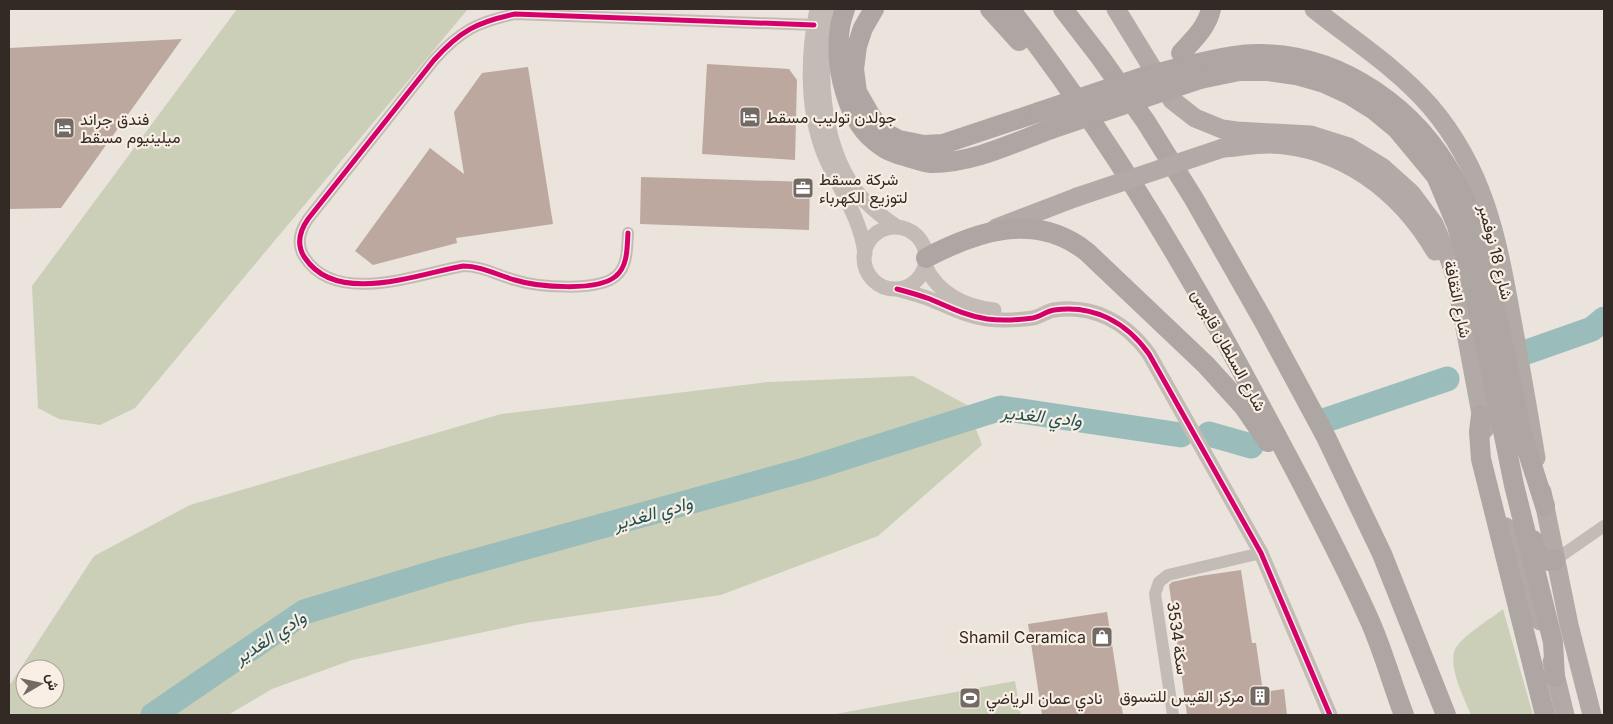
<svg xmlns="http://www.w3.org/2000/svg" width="1613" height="724" font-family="Inter,Vazirmatn,sans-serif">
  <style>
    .green { fill: #cbcfb7; fill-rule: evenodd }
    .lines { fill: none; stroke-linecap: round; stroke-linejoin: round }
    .river { stroke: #9abcbb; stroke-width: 25 }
    .building { fill: #bda89f }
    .minor { stroke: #c3bcb6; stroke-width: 12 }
    .tertiary { stroke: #c3bcb6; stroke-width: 15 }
    .primary { stroke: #b1aaa6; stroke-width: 19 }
    .trunk { stroke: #ada6a2; stroke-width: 20 }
    .primary-bridge { stroke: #b1aaa6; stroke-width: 19 }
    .trunk-bridge { stroke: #ada6a2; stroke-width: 20 }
    .cycleway-casing { stroke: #f8eee3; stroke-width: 8 }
    .cycleway { stroke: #d6006c; stroke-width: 5 }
    .labels { text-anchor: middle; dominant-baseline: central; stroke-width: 4.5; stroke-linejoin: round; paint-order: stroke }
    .poi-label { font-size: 16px; fill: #332925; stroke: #f8eee3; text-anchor: start }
    .street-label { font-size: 16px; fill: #332925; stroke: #f8eee3 }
    .water-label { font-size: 18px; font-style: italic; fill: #1c5053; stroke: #f8eee3 }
  </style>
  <rect width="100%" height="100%" fill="#eae4dd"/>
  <path class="green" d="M237 9H468L135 408 100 425 59 419 38 408 32 286Z
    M913 376 967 405 982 445 878 536 721 595 526 623 352 660 272 689 228 715H9V686L94 556 190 505 501 414 768 382ZM25 669H55V699H25Z
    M1503 609 1533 715H1471C1464 697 1450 672 1454 652 1457 639 1492 618 1503 609Z
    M1015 681 1021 715H830Z"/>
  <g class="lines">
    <path class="river" d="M1524 353 1592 329 1604 319
      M1323 421 1447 379
      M1209 434 1251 446
      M153 715 304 612 443 570 808 469 1001 408 1181 435"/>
  </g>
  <path class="building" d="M182 39 61 208 9 209V48Z
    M707 64 789 69 797 80 795 160 702 154Z
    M528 67 553 224 456 238 457 243 373 265 355 251 430 148 464 174 454 112 482 73Z
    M641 177 810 182 809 230 640 224Z
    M1241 570 1252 643H1256L1263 692 1284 689 1287 715H1187L1169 585 1172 582 1200 576Z
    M1107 612 1123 715H1042L1028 624Z"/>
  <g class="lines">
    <path class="minor" d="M628 233C627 247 628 266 616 276 598 292 537 287 515 280 497 275 482 266 463 266 418 274 337 306 305 258 296 245 299 232 308 219L434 60C460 31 477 22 515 14L814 25
      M1555 560 1604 526
      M1173 715 1155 594 1159 582 1168 575 1261 553"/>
    <path class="tertiary" d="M817 9C807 57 806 117 828 163 842 193 861 220 865 254
      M830 9C816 66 821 144 857 192 868 206 882 217 897 227
      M864 258a31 31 0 1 1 62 0a31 31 0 1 1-62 0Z
      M925 266C938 293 964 307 994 310
      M897 289C908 292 919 295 930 299 949 307 966 316 987 319 1002 321 1018 320 1033 318 1041 316 1047 311 1054 310 1094 304 1127 323 1149 354L1261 553 1330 715"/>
    <path class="primary" d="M1116 9 1172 100 1195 118 1222 129 1237 131 1311 135 1349 147 1382 167 1411 193 1434 224 1450 261 1456 280 1484 430
      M1314 9C1353 40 1397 68 1430 106 1484 169 1497 237 1511 315 1520 363 1528 410 1536 458
      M1223 148C1238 147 1253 144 1269 144 1341 146 1400 191 1435 251
      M996 228 1077 197
      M1542 492 1569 625 1592 715
      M1506 527 1540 621
      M1552 662 1565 715"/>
    <path class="trunk" d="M845 9C843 15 841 21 840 27 834 65 846 123 880 145 889 152 900 155 911 158 917 160 924 162 930 163 971 164 1013 143 1051 129
      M874 9 863 28 857 46 854 69 857 92 869 113 882 131 899 140 924 145 943 144 1039 112
      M990 9 1019 41
      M1010 9C1106 132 1187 267 1260 405 1298 475 1336 546 1369 619 1383 650 1392 684 1404 715
      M1063 9 1100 57 1146 122 1194 199 1263 320 1325 435 1382 554 1446 715
      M1181 53C1194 39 1207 27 1211 9
      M1194 64C1217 59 1240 53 1262 54 1344 56 1417 109 1455 180 1466 200 1474 221 1481 243L1522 434 1545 506
      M1200 79 1239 71H1268L1296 75 1324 83 1350 95 1374 110 1397 129 1436 176 1457 226 1470 269 1514 485 1553 642 1555 677
      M926 258C977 231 1036 211 1087 252L1206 365 1244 407 1268 442
      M1481 415 1479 432 1481 459 1545 715
      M1533 540C1536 553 1540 564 1555 560"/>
    <path class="primary-bridge" d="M1077 197 1223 148"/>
    <path class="trunk-bridge" d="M1039 112 1143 77 1194 64
      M1051 129 1200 79"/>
    <g class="cycleway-casing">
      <path id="cycleway" d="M628 233C627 247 628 266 616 276 598 292 537 287 515 280 497 275 482 266 463 266 418 274 337 306 305 258 296 245 299 232 308 219L434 60C460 31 477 22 515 14L814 25
        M897 289C908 292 919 295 930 299 949 307 966 316 987 319 1002 321 1018 320 1033 318 1041 316 1047 311 1054 310 1094 304 1127 323 1149 354L1261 553 1330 715"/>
    </g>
    <use href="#cycleway" class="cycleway"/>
  </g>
  <defs>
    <g id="hotel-square" transform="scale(1.125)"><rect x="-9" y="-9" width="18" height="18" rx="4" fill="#736a65" stroke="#f8eee3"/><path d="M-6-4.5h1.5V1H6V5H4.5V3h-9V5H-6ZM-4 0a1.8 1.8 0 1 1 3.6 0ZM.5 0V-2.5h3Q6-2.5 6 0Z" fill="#fff"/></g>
    <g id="office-square" transform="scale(1.125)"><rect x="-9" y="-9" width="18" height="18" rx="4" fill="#736a65" stroke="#f8eee3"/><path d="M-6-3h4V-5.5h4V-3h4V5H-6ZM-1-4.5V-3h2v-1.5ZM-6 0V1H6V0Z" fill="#fff"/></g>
    <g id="shop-square" transform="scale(1.125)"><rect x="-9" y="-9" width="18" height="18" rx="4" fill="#736a65" stroke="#f8eee3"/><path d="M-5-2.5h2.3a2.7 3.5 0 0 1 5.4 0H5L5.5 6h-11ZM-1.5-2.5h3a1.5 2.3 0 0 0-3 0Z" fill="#fff"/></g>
    <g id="building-square" transform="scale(1.125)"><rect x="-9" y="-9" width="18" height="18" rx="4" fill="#736a65" stroke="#f8eee3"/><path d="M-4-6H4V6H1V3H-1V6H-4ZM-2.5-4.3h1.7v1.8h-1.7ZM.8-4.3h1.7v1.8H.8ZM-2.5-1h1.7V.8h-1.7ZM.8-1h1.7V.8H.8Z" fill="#fff"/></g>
    <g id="stadium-square" transform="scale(1.125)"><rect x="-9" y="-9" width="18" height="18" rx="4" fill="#736a65" stroke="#f8eee3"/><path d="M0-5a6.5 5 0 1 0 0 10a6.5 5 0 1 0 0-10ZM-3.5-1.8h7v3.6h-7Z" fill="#fff"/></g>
  </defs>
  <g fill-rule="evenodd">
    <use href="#hotel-square" x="750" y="117"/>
    <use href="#hotel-square" x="64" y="128"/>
    <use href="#office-square" x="803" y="188"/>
    <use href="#shop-square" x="1102" y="637"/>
    <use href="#building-square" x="1260" y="696"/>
    <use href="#stadium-square" x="970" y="698"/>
  </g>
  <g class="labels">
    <g class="poi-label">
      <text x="766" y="117">جولدن توليب مسقط</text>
      <text x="80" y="119">فندق جراند<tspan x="80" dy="18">ميلينيوم مسقط</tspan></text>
      <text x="819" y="179">شركة مسقط<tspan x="819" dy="18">لتوزيع الكهرباء</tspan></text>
      <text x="1086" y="637" text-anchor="end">Shamil Ceramica</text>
      <text x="1244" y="696" text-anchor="end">مركز القيس للتسوق</text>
      <text x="986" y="698">نادي عمان الرياضي</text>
    </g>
    <g class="street-label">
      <text transform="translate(1496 252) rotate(76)">شارع 18 نوفمبر</text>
      <text transform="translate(1458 299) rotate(78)">شارع الثقافة</text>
      <text transform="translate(1229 350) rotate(61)">شارع السلطان قابوس</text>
      <text transform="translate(1178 638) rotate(82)">سكة 3534</text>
    </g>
    <g class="water-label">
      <text transform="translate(1042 416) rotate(6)">وادي الغدير</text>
      <text transform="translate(653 513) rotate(-16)">وادي الغدير</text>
      <text transform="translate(270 637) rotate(-33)">وادي الغدير</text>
    </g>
  </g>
  <rect width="1613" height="724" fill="none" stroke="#332925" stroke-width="20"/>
  <g transform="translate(40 684) rotate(81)"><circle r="24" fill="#f8eee3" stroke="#a99f97"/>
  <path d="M0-4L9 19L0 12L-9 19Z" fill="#736a65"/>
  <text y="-8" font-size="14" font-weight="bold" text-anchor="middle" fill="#332925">ش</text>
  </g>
</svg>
